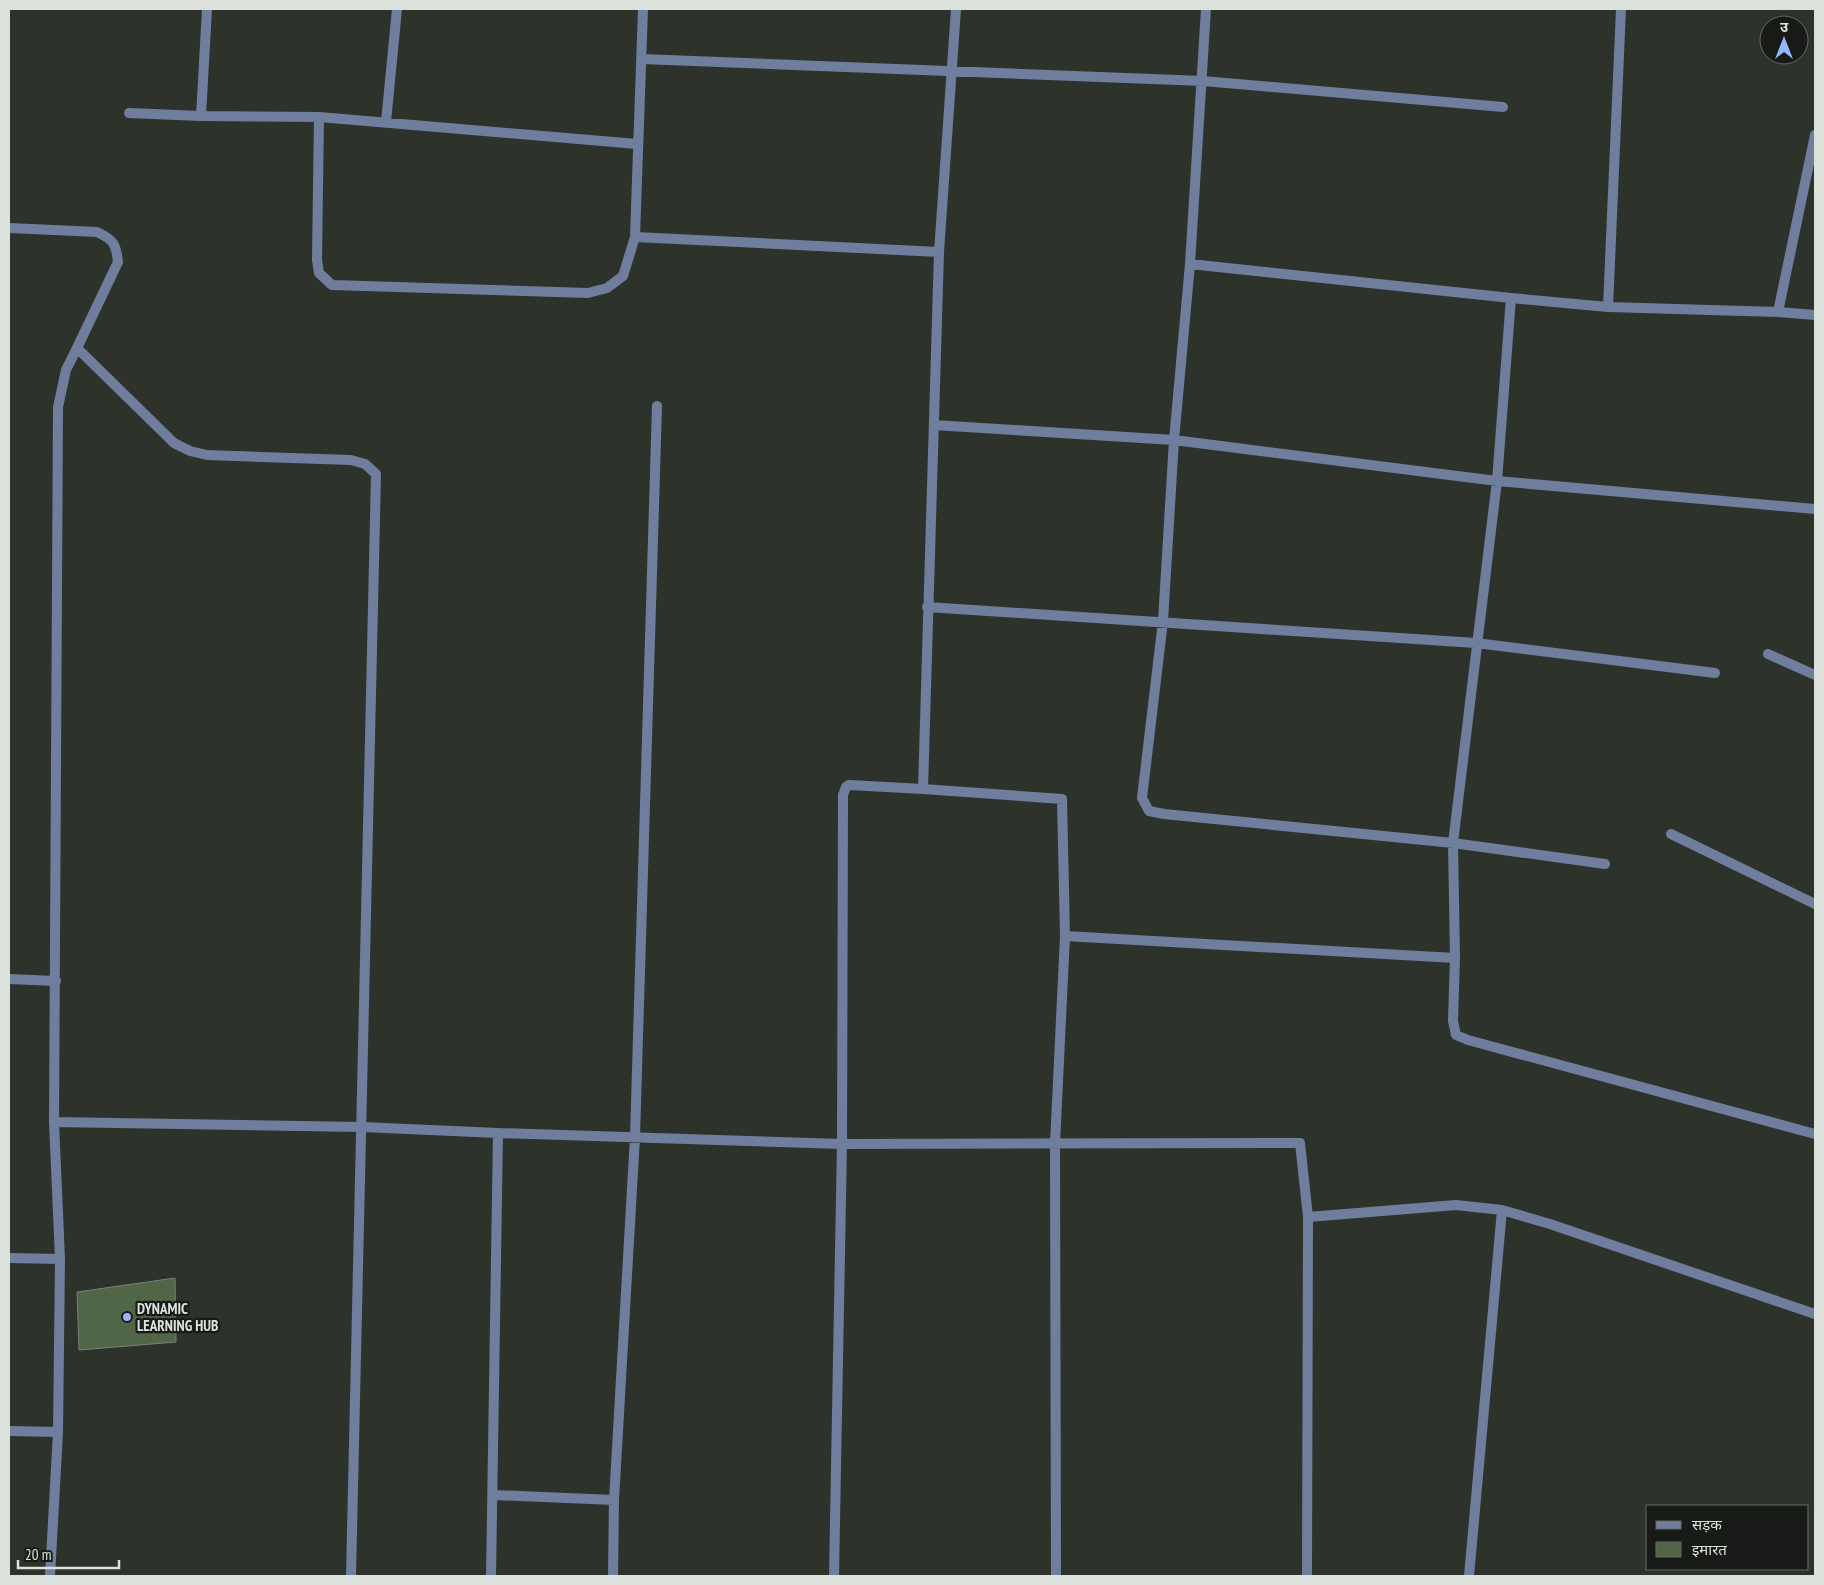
<svg xmlns="http://www.w3.org/2000/svg" width="1824" height="1585" font-family="'PT Sans Narrow','Noto Sans Devanagari',sans-serif">
  <style>
    .building { fill: #516547; stroke: #7a8178 }
    .lines { fill: none; stroke-linecap: round; stroke-linejoin: round }
    .minor { stroke: #707e9d; stroke-width: 10 }
    .poi-dot { fill: #95b6fd; stroke: #171a16; stroke-width: 2 }
    .labels { text-anchor: middle; dominant-baseline: central; stroke-width: 4.5; stroke-linejoin: round; paint-order: stroke }
    .poi-label { font-size: 15px; font-weight: bold; fill: #dde1db; stroke: #171a16; text-anchor: start }
  </style>
  <rect width="100%" height="100%" fill="#2d332b"/>
  <path class="building" d="M175 1278 176 1342 79 1350 77 1292Z"/>
  <g class="lines">
    <path class="minor" d="M956 9 939 252 923 789 1062 799 1065 936 1055 1144 1056 1576
      M1206 9 1190 264 1174 440 1163 621 1142 798 1149 811 1164 814 1453 843 1605 864
      M1621 9 1608 307 1511 298 1497 481 1453 843 1455 958 1453 1021 1456 1035 1468 1040 1815 1134
      M642 59 1203 81 1503 107
      M129 113 201 116 319 117 637 144
      M201 116 207 9
      M319 117 317 260 319 273 332 285 588 293 607 288 623 276 635 237 643 9
      M386 122 397 9
      M9 228 97 232C114 240 116 244 118 262L77 348 174 443 190 451 207 455 351 460 365 464 376 474 351 1576
      M635 237 939 252
      M1190 264 1511 298
      M1608 307 1778 312 1815 315
      M1778 312 1815 135
      M934 425 1174 440 1497 481 1815 509
      M927 607 1476 643 1715 673
      M1768 654 1815 675
      M1671 834 1815 904
      M1065 936 1455 958
      M9 979 56 981
      M54 1122 362 1127 498 1133 842 1144 1300 1143 1308 1217 1307 1576
      M1502 1210 1550 1224 1815 1314
      M1308 1217 1456 1205 1502 1210 1469 1576
      M9 1258 60 1259
      M9 1431 58 1432
      M493 1495 614 1500
      M50 1576 58 1432 60 1259 54 1122 58 407 66 370 77 348
      M491 1576 498 1133
      M613 1576 614 1500 635 1137 657 406
      M834 1576 842 1144 843 795 846 787 849 785 923 789"/>
  </g>
  <circle class="poi-dot" cx="127" cy="1317" r="5"/>
  <g class="labels">
    <g class="poi-label">
      <text x="137" y="1308">DYNAMIC<tspan x="137" dy="17">LEARNING HUB</tspan></text>
    </g>
  </g>
  <rect width="1824" height="1585" fill="none" stroke="#dde1db" stroke-width="20"/>
  <rect x="1646" y="1505" width="162" height="65" fill="#171a16" stroke="#666a65"/>
  <rect x="1656" y="1521" width="25" height="8" fill="#707e9d" stroke="#666a65"/>
  <text x="1692" y="1530" font-size="15" fill="#dde1db">सड़क</text>
  <rect x="1656" y="1542" width="25" height="15" fill="#516547" stroke="#666a65"/>
  <text x="1692" y="1555" font-size="15" fill="#dde1db">इमारत</text>
  <g transform="translate(1784 40)"><circle r="24" fill="#171a16" stroke="#666a65"/>
  <path d="M0-4L9 19L0 12L-9 19Z" fill="#95b6fd"/>
  <text y="-8" font-size="14" font-weight="bold" text-anchor="middle" fill="#dde1db">उ</text>
  </g>
  <path d="M18 1560v8h101v-8" fill="none" stroke="#dde1db" stroke-width="2.5"/>
  <text x="25" y="1560" font-size="15" fill="#dde1db" stroke="#171a16" stroke-width="4" paint-order="stroke">20 m</text>
</svg>
